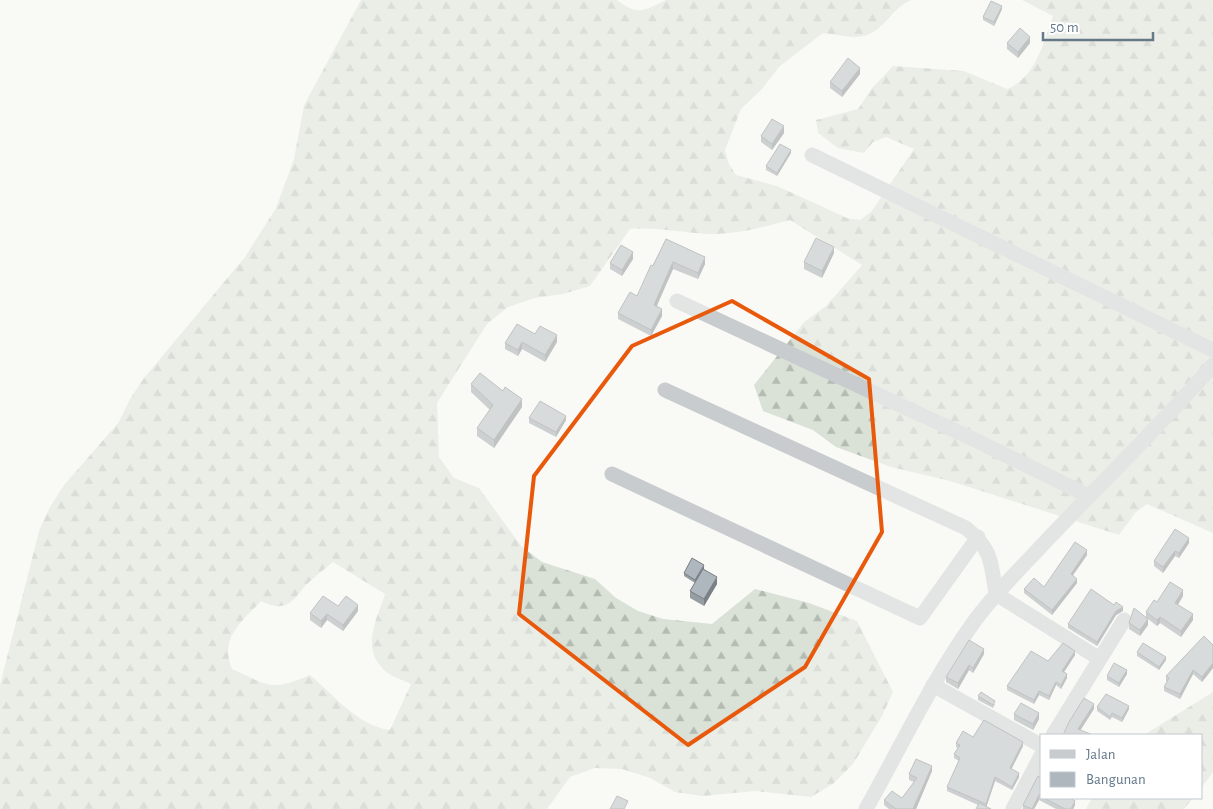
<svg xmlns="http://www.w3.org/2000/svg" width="1213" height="809" font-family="'Alegreya Sans',sans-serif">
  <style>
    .forest { fill: url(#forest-firs); fill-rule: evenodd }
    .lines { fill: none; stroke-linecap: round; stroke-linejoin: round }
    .minor { stroke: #c8cccf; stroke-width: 15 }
    .wall { fill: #969da3 }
    .shaded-wall { fill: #7a8084 }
    .building { fill: #aeb7bd; stroke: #7a8084 }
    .marked { fill: none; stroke: #e8590c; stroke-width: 4; stroke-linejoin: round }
  </style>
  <defs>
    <pattern id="forest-firs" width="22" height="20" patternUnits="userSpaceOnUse" patternTransform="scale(1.25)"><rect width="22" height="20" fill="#dae1d6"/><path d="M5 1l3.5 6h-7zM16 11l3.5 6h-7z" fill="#b4bbb3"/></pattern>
  </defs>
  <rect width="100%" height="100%" fill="#f9f9f6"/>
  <path class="forest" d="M361 0H617C638 16 644 11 666 0H911C892 8 884 31 864 36 852 39 835 34 823 33L780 66 762 89 741 109 725 150 729 164 736 175 777 186 847 218 860 220 871 212 914 149 886 137 873 142 864 153 838 148 818 133 816 120 858 109 872 88 893 66 964 71 1007 89C1036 77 1043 44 1053 16L1022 0H1213V533L1147 504 1136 512 1119 535 950 481 891 467 836 447 813 430 763 411 754 385 804 322 826 306 862 265 790 220C764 227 738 234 710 234 683 233 657 227 630 229L590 286 563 294 535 298 508 307 487 324 437 403 439 457 454 478 479 488 521 546 542 562 595 579 616 598 638 611 663 619 712 624 755 589 809 603 857 621 893 692 882 716 853 764 834 783 811 797 755 791 702 796 675 792 650 778 622 769 595 768 570 777 547 809H0V685L39 531 50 507 64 485 119 422 130 399 144 378 245 257 276 208 294 159 304 105ZM333 562 385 594C377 619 361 647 383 669 389 676 403 680 411 684L390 730C358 726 334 695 310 675 270 692 270 686 232 669 219 638 242 622 261 601 286 613 291 603 306 585 314 577 324 570 333 562Z
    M1213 692V772L1202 787V735H1144Z
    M1092 798H1193L1184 809H1086Z"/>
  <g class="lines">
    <path class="minor" d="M812 155 1213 350
      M677 301 973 439 1089 496
      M665 390 966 528C992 549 991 562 996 594L1100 659
      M612 474 920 618 978 537
      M933 685 1042 746
      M1053 735 1124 620
      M866 809C902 745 933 678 976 619 997 591 1023 566 1047 540 1102 482 1160 426 1213 365
      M1013 809 1042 754"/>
  </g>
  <path class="wall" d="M1002 9 994 26 983 20V17Z
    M1007 43H1030L1018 58 1007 49Z
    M860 74 842 97 830 88V82Z
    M784 133 772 150 761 142V136Z
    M791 153 777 176 766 170V166Z
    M666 239 705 264 698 279 673 269 657 306 662 316 651 336 618 319V313L637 296Z
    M834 253 822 278 804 269V262Z
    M633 259 622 276 610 269V263Z
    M535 334 557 342 545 362 522 349 518 356 505 349V343Z
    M471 384 522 407 494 448 477 436V428L490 410 471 392Z
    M529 418 566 420 556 437 529 423Z
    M1189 543 1179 558 1175 556 1163 573 1154 566V561Z
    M1087 555 1073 575 1077 583 1052 615 1024 593V589L1044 587Z
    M704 569 717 584 704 606 690 598V591L695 583 684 576V573Z
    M1183 596 1178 605 1193 620 1181 637 1160 623 1157 626 1148 619V625L1140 636 1129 629V623L1146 617V612L1157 602Z
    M338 606 358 611 343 631 327 620 321 628 310 620V613Z
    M1123 611 1116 615 1097 646 1068 628V624Z
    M1213 645V668L1202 682 1193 674 1180 699 1164 691V687L1167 681H1166V676Z
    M1137 652 1166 660 1159 670 1137 656Z
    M984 654 973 673 969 670 958 689 946 682V677Z
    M1075 655 1064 672 1067 678 1061 689 1056 685 1049 700 1039 695 1034 704 1007 690V686L1048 661Z
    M1127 674 1119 687 1107 680V676Z
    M978 696 995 704 993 708 978 700Z
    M1097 707 1129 709 1122 722 1112 717 1110 720 1097 711Z
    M1014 714 1039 719 1033 730 1014 720Z
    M973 737 1023 746 1011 769 1019 777 1012 790 995 781 986 807 978 805 947 791V787L959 761 954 758V754L958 748 956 747V743Z
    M932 771 916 809H889L884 805V800L902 798 914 782 909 780V774Z
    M1042 778V798H1070L1075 805 1073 809H1056L1039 800 1034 809H1023V805Z"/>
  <path class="shaded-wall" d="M1002 6V9L994 26V22Z
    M1030 37V43L1018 58V52Z
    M860 68V74L842 97V91Z
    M784 126V133L772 150V144Z
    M791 150V153L777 176V173Z
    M834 247V253L822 278V271Z
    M633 252V259L622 276V270Z
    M705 257V264L698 279V273Z
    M673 262V269L654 311V305Z
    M662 309V316L651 336V330Z
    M557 335V342L545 362V355Z
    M522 342V349L518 356V350Z
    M522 399V407L494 448V440Z
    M566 416V420L556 437V432Z
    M1189 538V543L1179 558V553Z
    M1087 550V555L1071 578V574Z
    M1175 551V556L1163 573V567Z
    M704 565V569L695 583V580Z
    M717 577V584L704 606V599Z
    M1077 579V583L1052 615V610Z
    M1183 590V596L1175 609V603Z
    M358 605V611L343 631V625Z
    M1123 607V611L1116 615 1097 646V642L1116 611Z
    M327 614V620L321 628V621Z
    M1193 614V620L1181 637V631Z
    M1160 617V623L1157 626V620Z
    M1148 619V625L1140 636V630Z
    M984 649V654L973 673V668Z
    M1075 651V655L1062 675V671Z
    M1166 657V660L1159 670V667Z
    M1213 663V668L1202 682V677Z
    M969 665V670L958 689V683Z
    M1127 670V674L1119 687V683Z
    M1193 670V674L1180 699V694Z
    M1067 674V678L1061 689V685Z
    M1056 682V685L1049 700V696Z
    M1039 691V695L1034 704V700Z
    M1094 704V709L1078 734V729Z
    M1129 706V709L1122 722V718Z
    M1039 713V719L1033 730V724Z
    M1023 742V746L1010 772V768Z
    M932 766V771L916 809H913Z
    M1019 773V777L1012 790V787Z
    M995 777V781L986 808V804Z
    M1039 795V800L1034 809H1032Z
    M1075 801V805L1073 809H1071Z"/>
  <path class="building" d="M991 1 1002 6 994 22 983 17Z
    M1020 28 1030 37 1018 52 1007 43Z
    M848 58 860 68 842 91 830 82Z
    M772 119 784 126 772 144 761 136Z
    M780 144 791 150 777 173 766 166Z
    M816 238 834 247 822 271 804 262Z
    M666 239 705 257 698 273 673 262 654 305 662 309 651 330 618 313 630 292 637 296 651 265 653 266Z
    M621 245 633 252 622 270 610 263Z
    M517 324 535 334 540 326 557 335 545 355 522 342 518 350 505 343Z
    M480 373 503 391 505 387 522 399 494 440 477 428 493 405 471 384Z
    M540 401 566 416 556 432 529 418Z
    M1175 529 1189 538 1179 553 1175 551 1163 567 1154 561Z
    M1075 542 1087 550 1071 574 1077 579 1052 610 1024 589 1034 578 1044 587Z
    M692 558 704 565 695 580 684 573Z
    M703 569 717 577 704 599 690 591Z
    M1170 582 1183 590 1175 603 1193 614 1181 631 1160 617 1157 620 1146 612 1154 600 1157 602Z
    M1091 589 1114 605 1116 602 1123 607 1116 611 1097 642 1068 624Z
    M323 596 338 606 346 596 358 605 343 625 327 614 321 621 310 613Z
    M1134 608 1148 619 1140 630 1129 623Z
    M1204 636 1213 645V663L1202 677 1193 670 1180 694 1164 687 1169 678 1166 676Z
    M969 640 984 649 973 668 969 665 958 683 946 677Z
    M1063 643 1075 651 1062 671 1067 674 1061 685 1056 682 1049 696 1039 691 1034 700 1007 686 1031 651 1048 661Z
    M1143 643 1166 657 1159 667 1137 652Z
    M1114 663 1127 670 1119 683 1107 676Z
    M981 692 995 701 993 705 978 696Z
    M1106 694 1129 706 1122 718 1112 713 1110 717 1097 707Z
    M1084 698 1094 704 1078 729 1093 735H1063L1069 722Z
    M1021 703 1039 713 1033 724 1014 714Z
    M984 720 1023 742 1010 768 1019 773 1012 787 995 777 986 804 947 787 960 758 954 754 960 745 956 743 963 731 973 737Z
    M916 759 932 766 913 809H896L884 800 892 791 902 798 917 778 909 774Z
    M1038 776 1042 778V796L1039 795 1032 809 1023 805Z
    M617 796 628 801 624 809H610Z
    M1044 798H1070L1075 801 1071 809H1065Z
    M979 803 991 809H976Z"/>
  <path d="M0 0H1213V809H0ZM732 301 869 379 882 532 805 667 688 745 519 614 534 476 632 346Z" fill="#f9f9f6" fill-opacity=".55" fill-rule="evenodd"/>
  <path class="marked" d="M732 301 869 379 882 532 805 667 688 745 519 614 534 476 632 346Z"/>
  <rect x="1040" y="734" width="162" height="65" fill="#ffffff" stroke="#c1c9d0"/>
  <rect x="1050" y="750" width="25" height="8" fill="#c8cccf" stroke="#c1c9d0"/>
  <text x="1086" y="759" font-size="15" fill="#657989">Jalan</text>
  <rect x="1050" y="772" width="25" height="15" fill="#aeb7bd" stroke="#c1c9d0"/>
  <text x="1086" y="784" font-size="15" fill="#657989">Bangunan</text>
  <path d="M1043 32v8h110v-8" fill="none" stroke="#657989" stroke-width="2.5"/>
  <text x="1050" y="32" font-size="15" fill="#657989" stroke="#ffffff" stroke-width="4" paint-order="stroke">50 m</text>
</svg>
